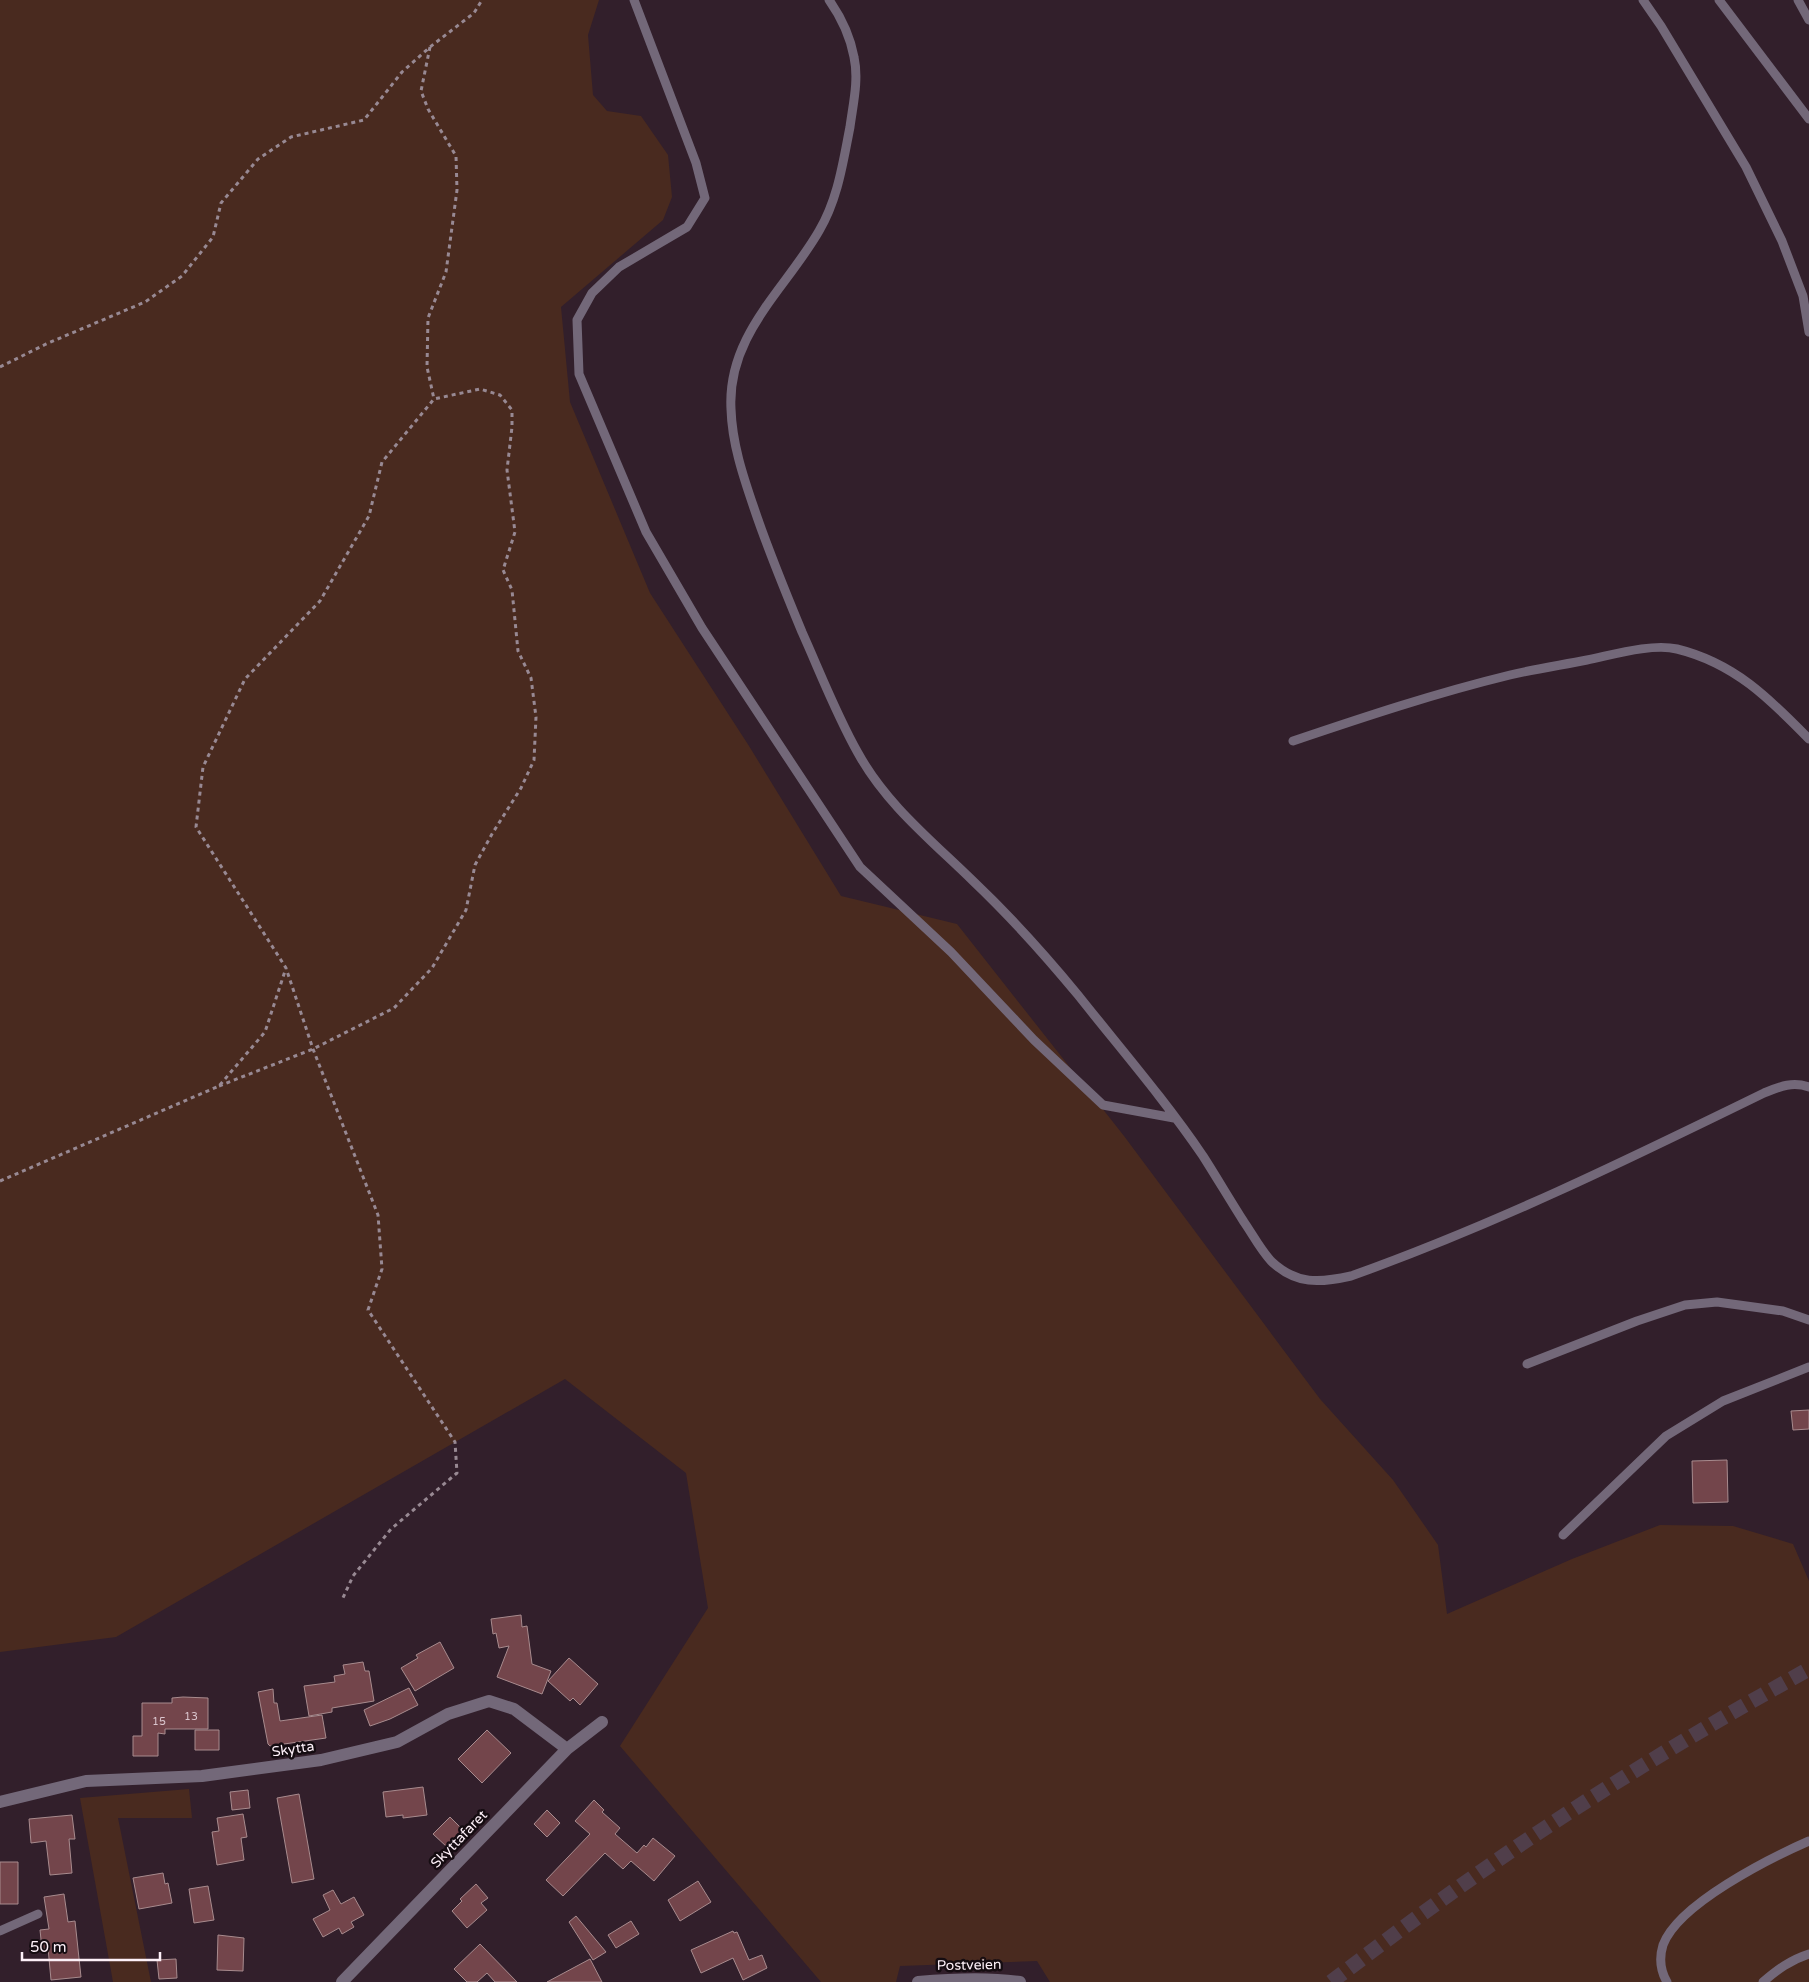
<svg xmlns="http://www.w3.org/2000/svg" width="1809" height="1982" font-family="'Varela Round',sans-serif">
  <style>
    .green { fill: #492a1f }
    .building { fill: #73454b; stroke: #a88b8e }
    .lines { fill: none; stroke-linecap: round; stroke-linejoin: round }
    .highway-tunnel { stroke: #503e4a; stroke-width: 15; stroke-dasharray: 15 8; stroke-linecap: butt }
    .path { stroke: #988993; stroke-width: 3; stroke-dasharray: 4 4; stroke-linecap: butt }
    .lane { stroke: #736879; stroke-width: 9 }
    .street { stroke: #736879; stroke-width: 12 }
    .labels { text-anchor: middle; dominant-baseline: central; stroke-width: 5; stroke-linejoin: round; paint-order: stroke }
    .number-label { font-size: 11px; fill: #dac5cd }
    .street-label { font-size: 14px; fill: #fdf0f8; stroke: #150c11 }
  </style>
  <rect width="100%" height="100%" fill="#321f2b"/>
  <path class="green" d="M0 0H599L588 35 593 95 607 111 641 116 668 155 672 197 663 220 561 307 570 402 650 593 749 746 841 896 957 924 1124 1136 1320 1399 1393 1480 1438 1545 1447 1614 1572 1559 1660 1525 1733 1526 1793 1544 1809 1581V1982H1050L1037 1961 900 1966 896 1982H821L620 1746 708 1608 686 1473 565 1379 116 1637 0 1652Z
    M189 1789 192 1818H118L151 1982H113L80 1798Z"/>
  <path class="building" d="M1809 1410V1429L1793 1430 1791 1411Z
    M1727 1460 1728 1502 1693 1503 1692 1461Z
    M521 1615 522 1627 527 1626 532 1664 551 1671 542 1694 497 1677 509 1646 499 1648 496 1633 493 1634 491 1619Z
    M440 1642 454 1668 415 1691 401 1668 418 1658 416 1655Z
    M569 1658 598 1684 580 1705 573 1698 570 1701 548 1681Z
    M363 1662 365 1671H369L374 1701 332 1708V1712L309 1716 304 1686 335 1682 334 1676 345 1674 343 1665Z
    M409 1688 418 1705 390 1719 370 1726 364 1710Z
    M273 1689 274 1703H277L280 1721 322 1715 326 1738 270 1746 268 1744 258 1692Z
    M183 1697 208 1698V1729H165V1734L158 1733V1756H133V1736H142V1703H172V1698Z
    M195 1730H219V1750H195Z
    M487 1730 511 1753 482 1783 458 1759Z
    M423 1787 427 1815 403 1818V1815L386 1817 383 1792Z
    M248 1790 250 1808 232 1810 230 1792Z
    M299 1794 314 1879 292 1883 277 1798Z
    M594 1800 604 1810 602 1812 620 1828 615 1834 637 1853 644 1845 646 1847 653 1838 675 1856 654 1881 631 1861 623 1869 605 1853 563 1896 546 1880 590 1834 575 1821Z
    M547 1810 560 1823 547 1837 534 1824Z
    M243 1814 247 1837 241 1838 244 1860 217 1865 212 1832 219 1831 217 1818Z
    M72 1815 75 1839H69L72 1873 50 1875 46 1841 31 1843 29 1819Z
    M450 1817 463 1830 447 1847 433 1834Z
    M0 1862H18V1904H0Z
    M163 1873 165 1884 168 1883 172 1903 139 1909 133 1878Z
    M698 1881 711 1902 680 1921 668 1900Z
    M476 1884 488 1898 481 1903 487 1910 467 1928 452 1911 462 1901 460 1899Z
    M208 1886 214 1920 194 1923 189 1889Z
    M333 1890 341 1904 354 1897 364 1915 351 1922 354 1927 342 1934 339 1928 323 1937 313 1919 330 1910 323 1895Z
    M64 1894 68 1922 75 1921 81 1977 51 1980 48 1948 42 1949 40 1930 49 1929 44 1897Z
    M576 1916 606 1952 593 1960 569 1922Z
    M631 1921 639 1934 616 1948 608 1935Z
    M733 1931 734 1933 737 1932 749 1960 762 1955 767 1968 743 1980 733 1958 701 1973 691 1950Z
    M218 1935 244 1938 243 1971 217 1970Z
    M480 1944 517 1982H495L487 1973 477 1982H467L454 1969Z
    M176 1959 177 1978 159 1979 157 1960Z
    M590 1959 602 1982H547Z"/>
  <g class="lines">
    <path class="highway-tunnel" d="M1331 1982C1397 1932 1464 1882 1533 1836 1623 1776 1715 1721 1809 1669"/>
    <path class="path" d="M430 47 421 91 428 109 456 156 457 190 446 272 428 318 427 367 434 399
      M0 367 46 344 145 302 182 276 213 237 221 203 258 159 291 137 364 120 402 72 430 47 474 13 482 0
      M219 1086 313 1049 394 1008 432 968 466 910 475 865 492 834 521 788 534 760 536 717 531 678 518 651 512 590 503 570 515 532 507 470 512 427V410L500 395 480 389 434 399 382 462 369 516 320 601 245 679 203 767 196 827 286 968 313 1049 378 1215 382 1269 368 1310 455 1442 457 1473 391 1529 353 1576 342 1600
      M0 1181 219 1086 265 1032 286 968"/>
    <path class="lane" d="M634 0 696 163 705 198 687 227 619 267 592 293 577 320 579 374 646 532 702 628 860 867 951 952 1034 1040 1103 1105 1174 1118
      M829 0C841 17 850 36 854 57 859 80 853 104 850 127 843 162 838 199 819 231 785 290 727 335 731 409 732 443 743 476 754 508 768 550 785 591 802 632 820 672 836 714 858 753 886 804 931 840 972 880 1010 916 1045 955 1078 995 1120 1048 1165 1100 1203 1156 1217 1178 1230 1200 1244 1222 1253 1235 1260 1249 1271 1261 1296 1285 1320 1283 1351 1276 1494 1225 1627 1160 1764 1093 1779 1087 1792 1081 1809 1087
      M1643 0 1661 26 1746 167 1782 241 1803 296 1809 332
      M1719 0 1809 119
      M1798 0 1809 20
      M1293 741C1364 717 1436 693 1510 675 1535 669 1562 665 1587 660 1612 655 1652 643 1677 649 1734 663 1769 698 1809 739
      M1527 1364 1637 1321 1685 1305 1717 1302 1783 1311 1809 1320
      M1563 1535 1666 1436 1723 1401 1809 1367
      M0 1931 38 1914
      M1667 1982C1660 1970 1659 1958 1663 1945 1678 1904 1770 1858 1809 1841
      M1763 1982C1777 1970 1790 1960 1809 1954"/>
    <path class="street" d="M0 1802 86 1781 202 1776 321 1760 397 1742 448 1714 489 1701 514 1709 567 1749
      M342 1982 567 1749 602 1722
      M918 1982C951 1979 986 1977 1020 1982"/>
  </g>
  <g class="labels">
    <g class="number-label">
      <text x="191" y="1716">13</text>
      <text x="159" y="1721">15</text>
    </g>
    <g class="street-label">
      <text transform="translate(293 1749) rotate(-8)">Skytta</text>
      <text transform="translate(459 1839) rotate(-46)">Skyttafaret</text>
      <text transform="translate(969 1965) rotate(-1)">Postveien</text>
    </g>
  </g>
  <path d="M22 1952v8h138v-8" fill="none" stroke="#fdf0f8" stroke-width="2.5"/>
  <text x="30" y="1952" font-size="15" fill="#fdf0f8" stroke="#150c11" stroke-width="4" paint-order="stroke">50 m</text>
</svg>
